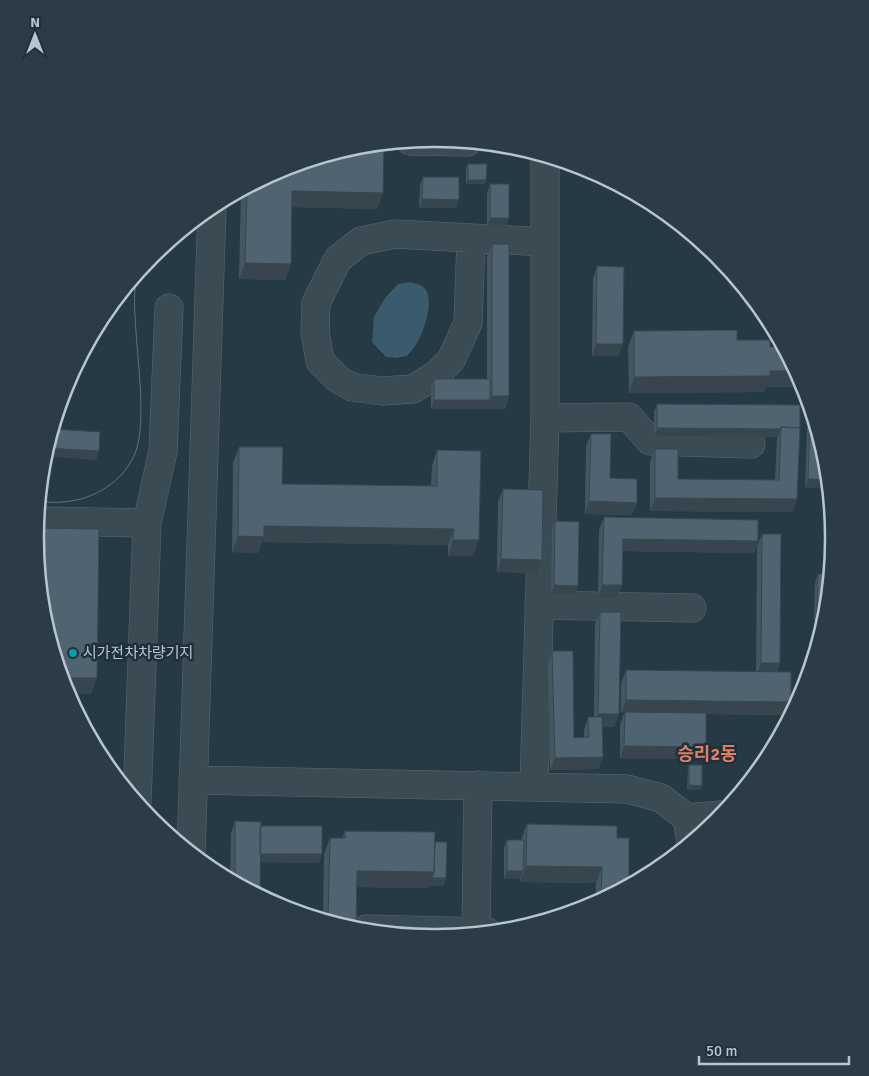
<svg xmlns="http://www.w3.org/2000/svg" width="869" height="1076" font-family="Signika,'Noto Sans KR',sans-serif">
  <style>
    .water { fill: #3a5a6d }
    .lines { fill: none; stroke-linecap: round; stroke-linejoin: round }
    .minor-casing { stroke: #5a6872; stroke-width: 29 }
    .minor { stroke: #3b4b54; stroke-width: 28 }
    .tram { stroke: #5d707c; stroke-width: 1 }
    .wall { fill: #445660 }
    .shaded-wall { fill: #37464e }
    .building { fill: #4f6470; stroke: #37464e }
    .culture-dot { fill: #0f9aa8; stroke: #1f303a; stroke-width: 2 }
    .labels { text-anchor: middle; dominant-baseline: central; stroke-width: 5; stroke-linejoin: round; paint-order: stroke }
    .poi-label { font-size: 15px; fill: #b9c5ce; stroke: #1f303a; text-anchor: start }
    .quarter-label { font-size: 18px; font-weight: bold; fill: #dc7f66; stroke: #1f303a }
    .rim { fill: none; stroke: #b9c5ce; stroke-width: 2.5 }
  </style>
  <rect width="100%" height="100%" fill="#263a45"/>
  <path class="water" d="M411 282C414 284 419 284 422 286 437 296 424 331 417 343 414 348 410 352 407 356L396 358 386 357 372 342 374 317 385 298 398 284Z"/>
  <g class="lines">
    <g class="minor-casing">
      <path id="minor" d="M410 141 467 142
        M471 239 468 323 451 360 437 374 413 389 382 391 352 387 338 379 320 361 315 331 316 303 338 259 361 241 395 234 545 242
        M545 418 629 417 650 441 751 444
        M37 521 147 523 137 802
        M147 523 163 451 169 308
        M539 605 692 608
        M193 780 627 789 661 798 687 818 691 842
        M534 786 545 418V156
        M687 818 721 815
        M191 853 212 207
        M366 931V929L487 932
        M476 932 478 785"/>
    </g>
    <use href="#minor" class="minor"/>
    <path class="tram" d="M39 501C46 502 54 503 62 502 94 500 124 482 136 451 146 422 138 363 136 332 135 314 132 289 139 271"/>
  </g>
  <path class="wall" d="M468 164 486 180 485 184H466V168Z
    M282 169 377 209 292 207 291 264 285 280 239 279 241 190Z
    M423 177 456 208H419L420 185Z
    M490 184 506 227H487V193Z
    M492 244 509 396 505 409H431V388L434 379H487V256Z
    M597 266 623 344 618 356H592L593 279Z
    M634 331 737 340 770 347 797 387H766L764 392 629 393 628 347Z
    M657 404 800 431 797 499 792 512 650 511V462L655 449 678 479 775 480 777 439 778 437 654 436V412Z
    M810 420 826 460 829 488H805L807 428Z
    M591 434 610 478 632 515 585 514 586 446Z
    M239 447 282 484 431 486 432 466 437 450 473 556H448V545L262 542 258 553 232 552 233 463Z
    M503 489 542 560 537 573 497 572 498 502Z
    M604 517 758 541 754 553 623 551 622 585 617 597H598L599 530Z
    M555 521 575 594H551L552 530Z
    M762 534 780 663 777 672 786 715 706 714 701 759H620V725L624 713H621V683L626 670 756 672 757 546Z
    M818 574 826 616 825 621H814L815 582Z
    M600 612 619 714 614 727 602 726 603 757 598 769 550 770 548 664 552 651 574 738 584 737V730L588 717H594L595 624Z
    M819 622H825L815 654V634Z
    M689 765 702 786 700 790H687L688 769Z
    M235 821 260 826 322 854 319 863 260 862V895L230 880 231 834Z
    M527 824 617 838 629 885 595 903 596 883 520 882V879H504V848L507 840H521Z
    M345 831 435 842 446 878 443 886H429L428 888 357 887 356 930 323 920 324 854 330 838H342Z"/>
  <path class="shaded-wall" d="M468 180H486L485 184H466Z
    M292 191 383 193 377 209 287 207Z
    M422 199 459 200 456 208H419Z
    M490 218H509L506 227H487Z
    M245 263 291 264 285 280 239 279Z
    M745 290 749 294H743Z
    M596 344H623L618 356H592Z
    M770 371H796L800 379 797 387H766L764 392 629 393 634 377Z
    M492 396H509L505 409H431L434 400H490Z
    M657 428 781 429 778 437 654 436Z
    M46 448 99 451 96 460 44 456Z
    M808 479 828 480 829 488H805Z
    M655 498 797 499 792 512 650 511Z
    M589 501 637 503 632 515 585 514Z
    M264 526 454 529 448 545 262 542 258 553 232 552 238 536Z
    M623 539 758 541 754 553 618 551Z
    M453 540H479L473 556H448Z
    M501 559 542 560 537 573 497 572Z
    M554 585 578 586 575 594H551Z
    M602 585H622L617 597H598Z
    M817 613H827L825 621H814Z
    M761 663H780L775 675H756Z
    M61 678H97L91 694H67Z
    M626 700 791 702 786 715 621 713Z
    M598 714H619L614 727 594 726Z
    M624 746 706 747 701 759H620Z
    M603 757 598 769 550 770 555 758Z
    M689 785 702 786 700 790H687Z
    M259 854H322L319 863 256 862Z
    M526 866 602 867 596 883 520 882Z
    M357 871 434 872 446 878 443 886H429L428 888 351 887Z
    M507 871H523L520 879H504Z"/>
  <path class="building" d="M374 144 384 145 383 193 292 191 291 264 245 263 247 188 282 169 357 146Z
    M468 164H487L486 180H468Z
    M423 177H459V200L422 199Z
    M490 184H509V218H490Z
    M492 244H509V396H492Z
    M597 266 624 267 623 344H596Z
    M737 330V340H770V347H783L796 371H770V376L634 377V331Z
    M434 379H490V400H434Z
    M657 404 800 405V429V428L781 427V429L657 428Z
    M810 420H814L826 460 828 480 808 479Z
    M781 427 800 428 797 499 655 498V449H678V479L779 480Z
    M52 429 100 432 99 451 46 448Z
    M591 434H611L610 478 637 479V503L589 501Z
    M239 447H283L282 484 437 486V450L481 451 479 540H453L454 529 264 526V537L238 536Z
    M503 489 543 490 542 560 501 559Z
    M604 517 758 520V541L623 539 622 585H602Z
    M555 521 579 522 578 586 554 585Z
    M36 528 99 529 97 678H61L43 616 35 538Z
    M762 534H781L780 663H761Z
    M818 574H830L827 613H817Z
    M600 612H621L619 714H598Z
    M819 622H825L819 639Z
    M552 651H573L574 738 589 737 588 717H602L603 757 555 758Z
    M626 670 791 672V702L626 700Z
    M625 712 706 713V747L624 746Z
    M689 765H702V786L689 785Z
    M235 821 261 822 260 895 235 882Z
    M527 824 617 826V838H629V885L601 900 602 867 526 866Z
    M260 826H322V854H260Z
    M345 831 435 832 434 872 357 871 356 930 328 921 330 838H345Z
    M507 840H524L523 871H507Z
    M435 842H447L446 878H432L434 872Z"/>
  <circle class="culture-dot" cx="73" cy="653" r="5"/>
  <g class="labels">
    <g class="poi-label">
      <text x="83" y="653">시가전차차량기지</text>
    </g>
    <g class="quarter-label">
      <text x="707" y="754">승리2동</text>
    </g>
  </g>
  <path d="M0 0H869V1076H0ZM434 147H435A390 390 0 0 1 825 537V539A390 390 0 0 1 435 929H434A390 390 0 0 1 44 539V537A390 390 0 0 1 434 147Z" fill="#2b3c46" fill-rule="evenodd"/>
  <path class="rim" d="M434 147H435A390 390 0 0 1 825 537V539A390 390 0 0 1 435 929H434A390 390 0 0 1 44 539V537A390 390 0 0 1 434 147Z"/>
  <g transform="translate(35 35)" stroke="#1f303a" stroke-width="4" paint-order="stroke">
  <path d="M0-4L9 19L0 12L-9 19Z" fill="#b9c5ce"/>
  <text y="-8" font-size="14" font-weight="bold" text-anchor="middle" fill="#b9c5ce">N</text>
  </g>
  <path d="M699 1056v8h150v-8" fill="none" stroke="#b9c5ce" stroke-width="2.5"/>
  <text x="706" y="1056" font-size="15" fill="#b9c5ce" stroke="#1f303a" stroke-width="4" paint-order="stroke">50 m</text>
</svg>
